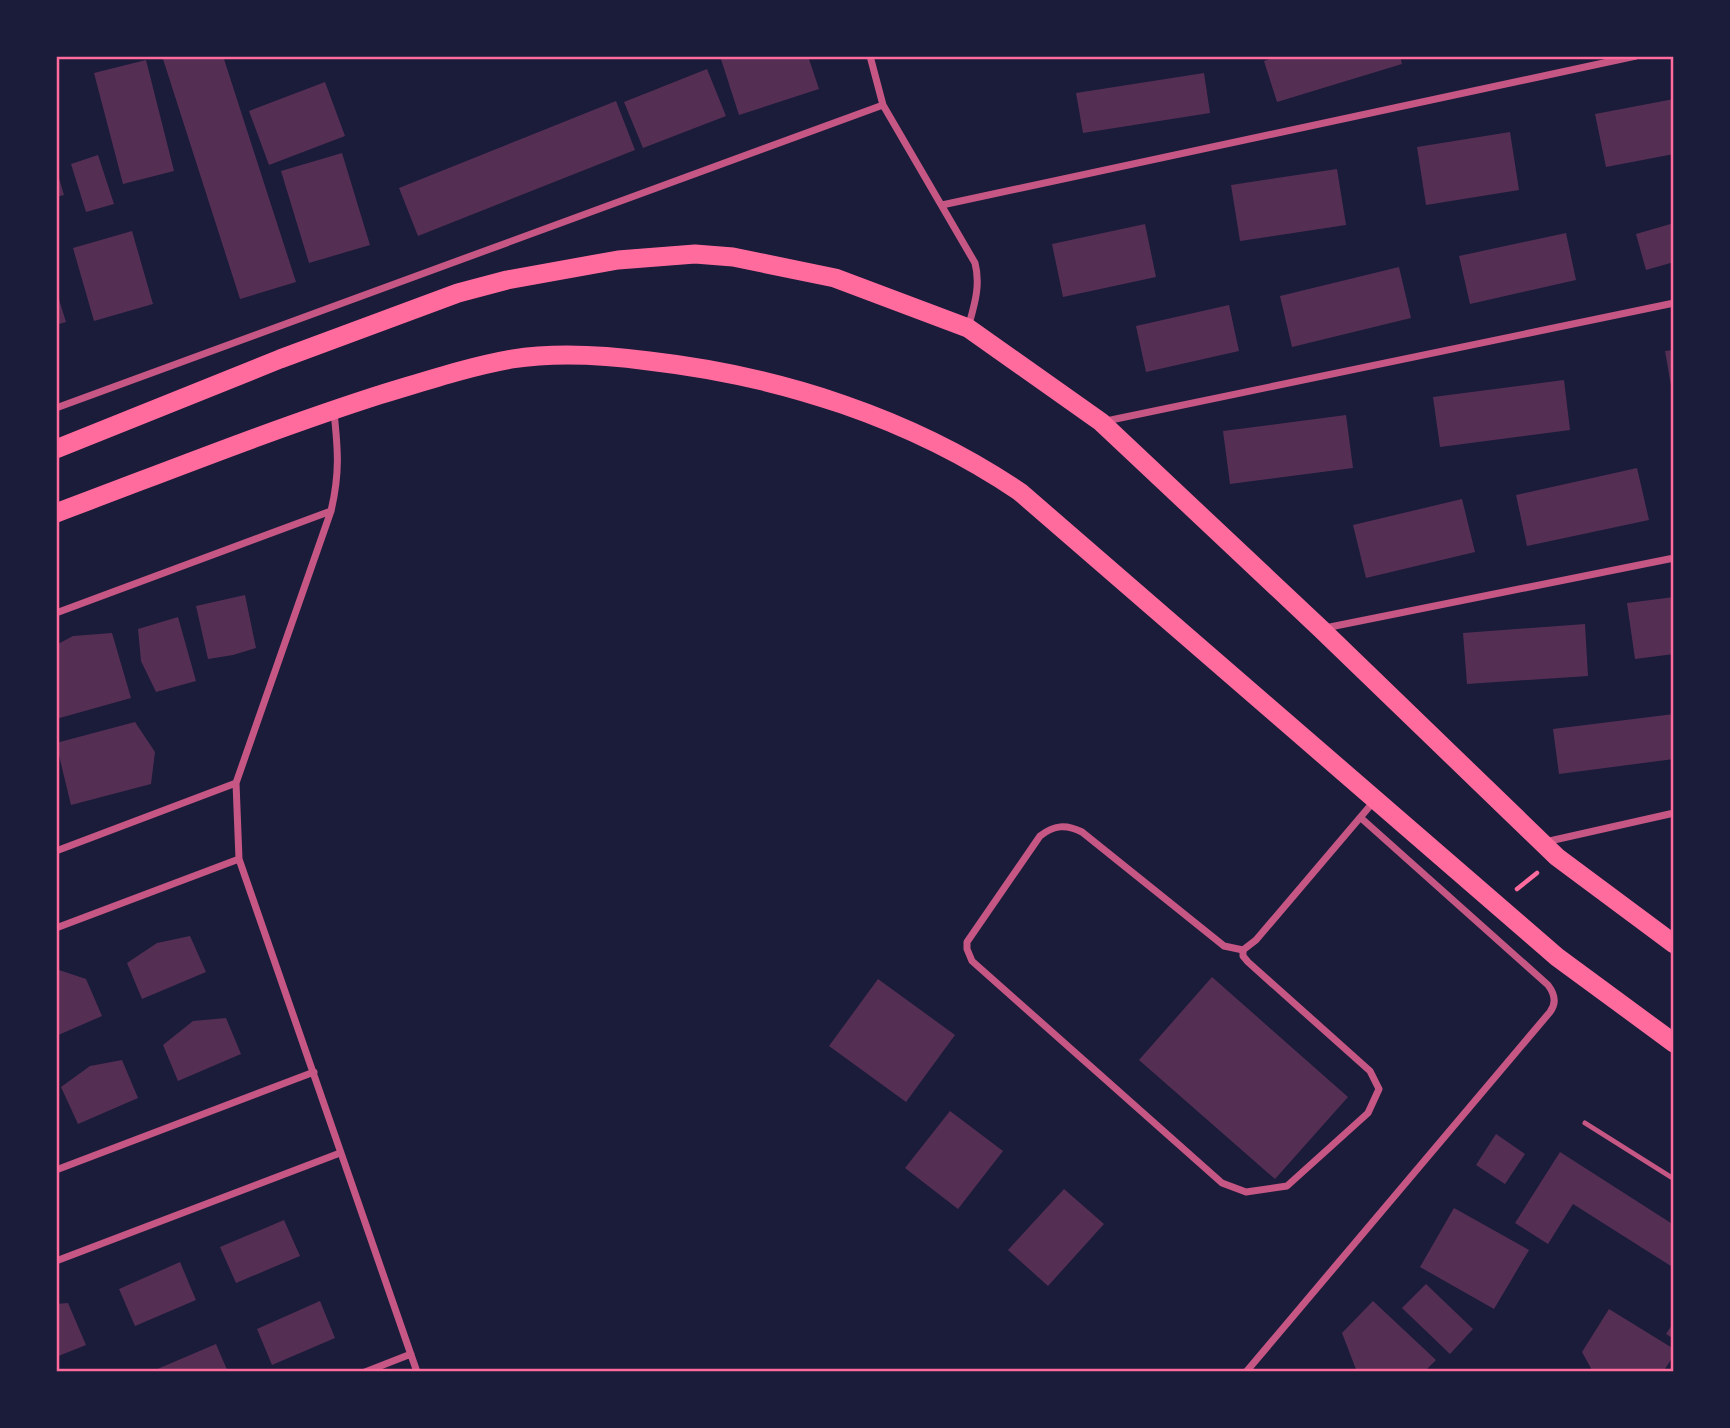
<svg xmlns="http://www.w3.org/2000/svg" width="1730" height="1428" font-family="Georgia,serif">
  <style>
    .building { fill: #542f53 }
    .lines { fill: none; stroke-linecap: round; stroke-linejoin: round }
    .path { stroke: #ff6b9d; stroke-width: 4.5 }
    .service { stroke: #c65784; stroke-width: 5 }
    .minor { stroke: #c65784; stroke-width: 7 }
    .trunk { stroke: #ff6b9d; stroke-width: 19 }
    .neatline { fill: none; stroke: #ff6b9d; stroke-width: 2.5 }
  </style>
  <rect width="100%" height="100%" fill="#1b1b3a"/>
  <path class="building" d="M173 56H223L296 282 240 299 163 59Z
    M720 56H808L819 89 739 115Z
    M1279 56H1400L1402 64 1277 102 1264 61Z
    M146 60 174 171 123 184 94 73Z
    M707 69 726 116 643 148 624 102Z
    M1204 73 1210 113 1083 133 1076 93Z
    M325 82 345 136 269 165 249 111Z
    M1674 99V154L1606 167 1595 114Z
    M616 101 635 150 418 236 399 188Z
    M1510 132 1519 190 1426 205 1417 147Z
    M342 153 370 245 309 263 281 171Z
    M98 155 114 204 86 212 71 164Z
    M56 168 64 195 56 197Z
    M1337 169 1346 225 1240 241 1231 185Z
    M1674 223V262L1646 270 1636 234Z
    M1145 224 1156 277 1063 297 1052 244Z
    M132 231 153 304 94 321 73 248Z
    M1566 233 1576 280 1470 304 1459 256Z
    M1399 267 1411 318 1292 347 1280 296Z
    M56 290 66 322 56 325Z
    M1229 305 1239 351 1146 372 1136 326Z
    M1674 350V397H1673L1665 351Z
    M1564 380 1570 430 1440 447 1433 397Z
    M1346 415 1353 468 1230 484 1223 431Z
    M1637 468 1649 520 1527 546 1516 495Z
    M1462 499 1475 552 1366 578 1353 525Z
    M245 595 256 648 233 655 208 659 196 606Z
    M1674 597V654L1635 659 1627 603Z
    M178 617 196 681 156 692 141 661 138 629Z
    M1585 624 1588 676 1467 684 1463 633Z
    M112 633 131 698 56 719V645L73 636Z
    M1674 714V759L1559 774 1553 729Z
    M135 722 155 752 151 784 71 805 56 743Z
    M190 936 206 972 142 999 127 963 157 943Z
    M56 969 86 979 102 1016 56 1036Z
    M1212 977 1348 1097 1275 1179 1139 1060Z
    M878 979 955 1035 906 1102 829 1046Z
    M226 1018 241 1054 178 1081 163 1045 193 1021Z
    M122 1060 138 1098 78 1124 61 1087 90 1066Z
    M950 1111 1003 1151 958 1209 905 1168Z
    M1496 1134 1525 1154 1505 1184 1476 1165Z
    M1560 1152 1674 1225V1268L1573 1204 1548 1244 1515 1223Z
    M1064 1189 1104 1224 1048 1286 1008 1250Z
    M1454 1208 1529 1250 1494 1309 1420 1267Z
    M284 1220 300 1256 236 1283 220 1247Z
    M180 1262 196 1300 135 1326 119 1289Z
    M1426 1284 1473 1329 1450 1354 1402 1308Z
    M320 1301 335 1338 272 1365 257 1329Z
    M1373 1301 1436 1360 1424 1372H1357L1342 1333Z
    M68 1303 86 1345 56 1357V1304Z
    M1609 1309 1674 1349V1355L1663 1372H1593L1582 1352Z
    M1674 1322V1339L1666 1334Z
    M216 1344 228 1372H156L155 1370Z"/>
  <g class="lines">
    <path class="path" d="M1517 889 1537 873"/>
    <path class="service" d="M1585 1123 1674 1179"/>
    <path class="minor" d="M870 56 883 105 975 263C981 286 974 306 968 328
      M942 205 1636 56
      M56 408 883 105
      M334 412C338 450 340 473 331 511L236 783 239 859 417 1372
      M1106 421 1674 303
      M56 613 331 511
      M1325 628 1674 558
      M1545 842 1674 813
      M56 851 236 783
      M56 928 239 859
      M1243 950V956L1248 962 1370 1071 1379 1089 1368 1113 1287 1186 1246 1192 1222 1183 972 961 967 949V942L1040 836C1054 825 1066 824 1082 832L1224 946 1243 950 1256 940 1375 800
      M56 1170 314 1072
      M56 1261 340 1153
      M365 1372 411 1354
      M1246 1372 1550 1012C1557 1003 1554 993 1548 985L1361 818"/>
    <path class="trunk" d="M56 449 280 359 458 293 507 280 618 260 695 254 733 257 835 278 968 328 1101 422 1321 629 1557 857 1674 944
      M56 513C163 473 270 430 379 395 423 382 467 367 512 359 557 352 604 355 649 361 780 376 911 418 1020 492L1557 957 1674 1043"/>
  </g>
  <rect width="1730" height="1428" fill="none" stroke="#1b1b3a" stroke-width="116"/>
  <rect x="58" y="58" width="1614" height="1312" class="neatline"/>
</svg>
